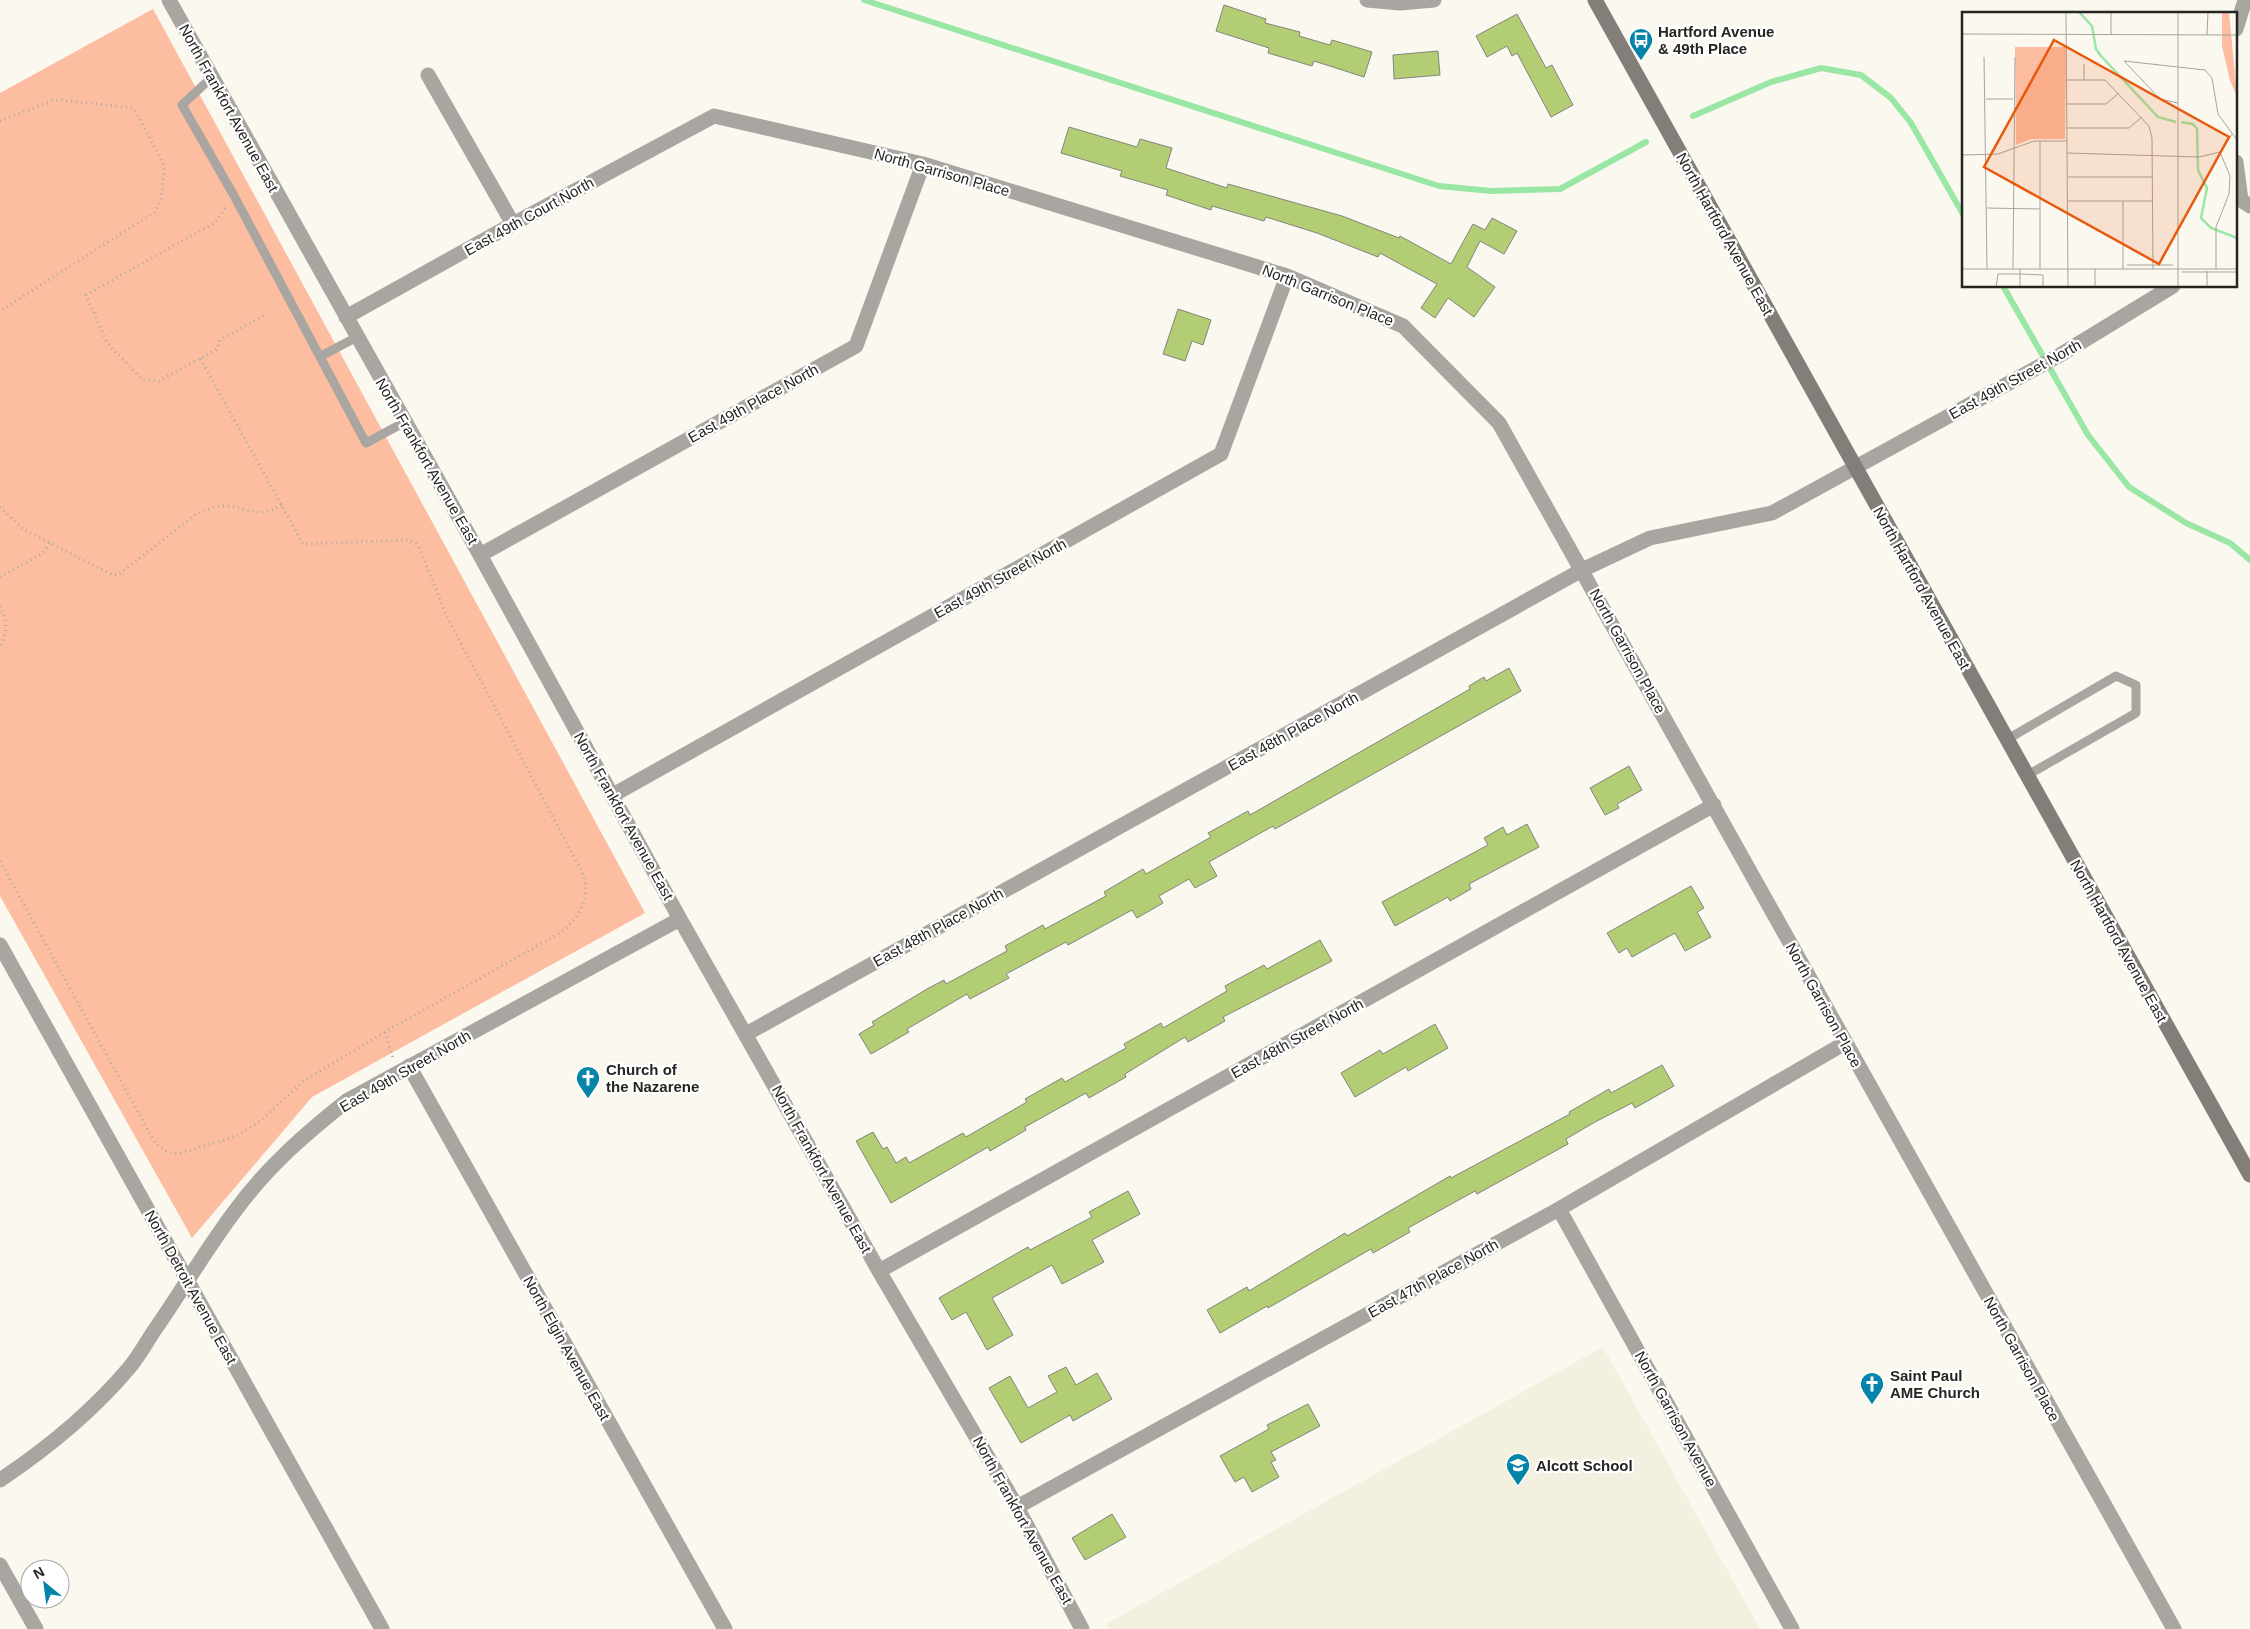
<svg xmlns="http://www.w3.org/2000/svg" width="2250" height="1629" font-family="Helvetica,sans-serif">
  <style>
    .built { fill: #f4f0df }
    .green { fill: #fdbda1 }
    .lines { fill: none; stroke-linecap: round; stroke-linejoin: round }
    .stream { stroke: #9ae7a5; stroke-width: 6 }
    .building { fill: #b3cd75; stroke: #82857d }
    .path { stroke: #adaba4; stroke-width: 3; stroke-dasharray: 1 4; stroke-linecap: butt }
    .lane { stroke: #a9a6a2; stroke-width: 9 }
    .street { stroke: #a9a6a2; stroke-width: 15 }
    .secondary { stroke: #837e79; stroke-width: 15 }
    .labels { text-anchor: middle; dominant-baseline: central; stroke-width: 4.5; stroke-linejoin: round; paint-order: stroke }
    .poi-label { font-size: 15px; font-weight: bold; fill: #262522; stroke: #fff; text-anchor: start }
    .street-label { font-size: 15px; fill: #262522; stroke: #fff }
    .inset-river { fill: none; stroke: #9ae7a5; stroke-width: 2.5 }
    .inset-road { fill: none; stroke: #a5a49d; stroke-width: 1 }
    .view { fill: #e8590c; fill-opacity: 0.15; stroke: #e8590c; stroke-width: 2.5 }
    .inset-edge { fill: none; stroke: #262522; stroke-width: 2.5 }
  </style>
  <rect width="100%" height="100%" fill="#faf8ef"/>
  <path class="built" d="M1603 1347 1760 1629H1109L1106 1624Z"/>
  <path class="green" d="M153 9 645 913 312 1097 192 1238 0 896V93Z"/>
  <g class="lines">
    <path class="stream" d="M864 0 1439 186 1491 191 1560 189 1646 142
      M1693 116 1771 82 1821 68 1861 75 1891 98 1911 123 1964 216
      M2003 286 2088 435 2129 487 2186 523 2230 543 2250 560"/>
  </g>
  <path class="building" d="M1224 5 1266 19 1265 23 1300 32 1299 36 1330 45 1332 40 1372 52 1364 77 1314 61 1312 66 1268 53 1269 48 1216 31Z
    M1517 14 1546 68 1552 65 1573 105 1551 117 1517 53 1512 56 1507 46 1487 57 1476 36Z
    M1438 51 1440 75 1394 79 1393 55Z
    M1069 127 1137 147 1140 139 1172 148 1166 168 1227 188 1228 184 1342 216 1399 238 1400 236 1451 264 1473 224 1485 230 1492 218 1517 231 1504 254 1480 241 1467 267 1495 287 1474 317 1448 298 1435 318 1421 308 1437 284 1380 253 1378 257 1317 233 1266 217 1264 221 1212 206 1211 210 1166 195 1168 190 1120 176 1122 171 1061 153Z
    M1178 309 1211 320 1203 345 1192 341 1185 361 1163 354Z
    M1509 668 1521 691 1275 829 1273 826 1209 862 1217 876 1195 888 1189 879 1159 896 1163 903 1137 918 1132 910 1068 945 1066 942 1006 974 1009 978 970 999 967 994 907 1029 909 1032 871 1054 859 1034 874 1025 872 1022 927 989 944 980 946 984 1007 951 1005 946 1043 925 1045 929 1106 896 1104 892 1143 869 1146 874 1211 837 1208 833 1248 811 1250 815 1470 689 1469 686 1484 677 1486 681Z
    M1629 766 1642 790 1617 804 1619 808 1605 815 1590 788Z
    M1527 824 1539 847 1469 884 1471 889 1450 901 1448 897 1395 926 1382 902 1488 845 1484 838 1503 827 1507 835Z
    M1691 886 1704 908 1697 912 1711 937 1685 951 1675 933 1632 957 1627 948 1619 953 1607 933Z
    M1320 940 1332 961 1223 1017 1225 1021 1188 1042 1185 1037 1125 1074 1126 1077 1089 1098 1086 1093 1025 1127 1026 1130 990 1151 988 1147 891 1203 856 1141 873 1132 883 1149 887 1147 896 1163 906 1157 909 1163 963 1133 966 1137 1027 1102 1025 1099 1062 1078 1065 1082 1126 1048 1124 1044 1161 1023 1163 1028 1227 991 1225 986 1264 965 1267 969Z
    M1435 1024 1448 1048 1408 1071 1406 1067 1355 1097 1341 1073 1380 1050 1383 1054Z
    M1662 1065 1674 1086 1635 1108 1632 1103 1595 1122 1566 1139 1568 1144 1477 1194 1475 1191 1408 1228 1410 1232 1373 1253 1371 1249 1268 1308 1267 1306 1220 1333 1207 1310 1247 1287 1249 1291 1345 1233 1347 1236 1450 1176 1451 1178 1570 1114 1569 1112 1609 1089 1611 1093Z
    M1128 1191 1140 1214 1092 1240 1104 1262 1062 1284 1052 1265 992 1298 1013 1335 987 1350 966 1312 952 1320 939 1298 1028 1247 1030 1250 1092 1217 1089 1212Z
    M1066 1367 1076 1385 1097 1373 1112 1399 1073 1421 1070 1415 1021 1443 989 1388 1010 1376 1028 1408 1057 1392 1048 1376Z
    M1308 1404 1320 1426 1271 1452 1276 1460 1271 1462 1279 1477 1252 1492 1244 1477 1235 1482 1220 1456 1269 1429 1267 1425Z
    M1112 1514 1126 1537 1085 1560 1072 1538Z"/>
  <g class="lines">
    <path class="path" d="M0 121 52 101 62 100 131 108 136 112 163 163 164 172 161 199 155 212 0 311
      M225 208 216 222 86 295 107 343 142 379 159 381 217 349 220 340 266 314
      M0 507 23 529 113 575H118L126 569 195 515C205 510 214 506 225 506 248 507 258 520 282 505
      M0 577 43 553 50 543
      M0 606C8 621 7 631 0 647
      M0 861 155 1143 166 1151 178 1154 237 1136 260 1121 305 1080 385 1032 560 933C580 917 592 896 582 872L447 617 420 549 416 544 408 540 303 544 200 358
      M385 1032 393 1058"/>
    <path class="lane" d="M212 77 182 105 233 194 366 443 405 422
      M321 356 357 337
      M2006 740 2116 676 2136 685V713L2026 776"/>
    <path class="street" d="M169 0 480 555 680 919 879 1271 1017 1507 1082 1629
      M1367 0 1400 3 1434 0
      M2236 29 2245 0
      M428 75 513 224
      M2236 162 2241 200 2250 206
      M346 317 513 224 714 116 923 164 1287 276 1403 326 1499 423 2174 1629
      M480 555 856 346 923 164
      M613 795 1221 454 1287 276
      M0 945 382 1629
      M746 1034 1582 570 1650 538 1772 513 2060 355 2173 286
      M409 1066 725 1629
      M1559 1209 1792 1629
      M879 1271 1714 805
      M0 1480C48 1448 91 1413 129 1368 139 1356 147 1341 156 1328 183 1289 207 1248 235 1211 267 1167 306 1133 348 1100L680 919
      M1017 1507 1559 1209 1845 1043
      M0 1565 36 1629"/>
    <path class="secondary" d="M1595 0 2250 1175"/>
  </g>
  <defs>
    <g id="bus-pin" transform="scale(1.25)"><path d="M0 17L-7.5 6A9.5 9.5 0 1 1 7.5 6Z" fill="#0484a8" stroke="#fff"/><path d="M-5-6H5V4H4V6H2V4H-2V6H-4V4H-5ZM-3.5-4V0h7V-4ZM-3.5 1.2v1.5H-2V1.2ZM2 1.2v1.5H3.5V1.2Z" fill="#fff"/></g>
    <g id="church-pin" transform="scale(1.25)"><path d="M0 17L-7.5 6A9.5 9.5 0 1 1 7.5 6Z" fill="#0484a8" stroke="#fff"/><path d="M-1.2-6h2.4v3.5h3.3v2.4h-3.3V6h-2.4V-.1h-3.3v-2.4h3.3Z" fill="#fff"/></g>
    <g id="school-pin" transform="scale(1.25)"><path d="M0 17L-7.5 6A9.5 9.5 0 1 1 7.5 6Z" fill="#0484a8" stroke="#fff"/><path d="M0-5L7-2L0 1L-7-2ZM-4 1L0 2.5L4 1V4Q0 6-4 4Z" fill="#fff"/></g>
  </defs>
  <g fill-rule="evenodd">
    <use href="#bus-pin" x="1641" y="40"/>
    <use href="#church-pin" x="588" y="1078"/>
    <use href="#church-pin" x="1872" y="1384"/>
    <use href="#school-pin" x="1518" y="1465"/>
  </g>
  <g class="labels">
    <g class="poi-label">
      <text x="1658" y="31">Hartford Avenue<tspan x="1658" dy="17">&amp; 49th Place</tspan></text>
      <text x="606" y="1069">Church of<tspan x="606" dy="17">the Nazarene</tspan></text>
      <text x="1890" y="1375">Saint Paul<tspan x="1890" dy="17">AME Church</tspan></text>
      <text x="1536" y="1465">Alcott School</text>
    </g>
    <g class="street-label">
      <text transform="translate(229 108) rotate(61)">North Frankfort Avenue East</text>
      <text transform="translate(942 172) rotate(16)">North Garrison Place</text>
      <text transform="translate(529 216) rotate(-29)">East 49th Court North</text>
      <text transform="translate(1725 234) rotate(61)">North Hartford Avenue East</text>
      <text transform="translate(1328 295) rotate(22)">North Garrison Place</text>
      <text transform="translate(2015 379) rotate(-29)">East 49th Street North</text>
      <text transform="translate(753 403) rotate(-29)">East 49th Place North</text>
      <text transform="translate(427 461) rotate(60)">North Frankfort Avenue East</text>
      <text transform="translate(1000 578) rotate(-29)">East 49th Street North</text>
      <text transform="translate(1922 588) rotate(61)">North Hartford Avenue East</text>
      <text transform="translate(1628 651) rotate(61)">North Garrison Place</text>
      <text transform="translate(1293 731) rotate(-29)">East 48th Place North</text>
      <text transform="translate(624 816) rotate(61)">North Frankfort Avenue East</text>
      <text transform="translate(938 927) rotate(-29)">East 48th Place North</text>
      <text transform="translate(2119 941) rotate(61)">North Hartford Avenue East</text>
      <text transform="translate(1824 1005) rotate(61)">North Garrison Place</text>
      <text transform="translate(1297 1038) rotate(-29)">East 48th Street North</text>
      <text transform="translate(405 1071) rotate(-30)">East 49th Street North</text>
      <text transform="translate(822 1169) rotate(61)">North Frankfort Avenue East</text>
      <text transform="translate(1433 1278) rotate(-29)">East 47th Place North</text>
      <text transform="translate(191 1287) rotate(61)">North Detroit Avenue East</text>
      <text transform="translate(567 1348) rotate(61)">North Elgin Avenue East</text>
      <text transform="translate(2022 1359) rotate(61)">North Garrison Place</text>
      <text transform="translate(1676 1419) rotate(61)">North Garrison Avenue</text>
      <text transform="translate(1023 1520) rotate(61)">North Frankfort Avenue East</text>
    </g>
  </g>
  <g transform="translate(1962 12)">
    <rect width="275" height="275" fill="#faf8ef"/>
    <path d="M260 0H267L275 84 268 69 260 34ZM53 35H104L103 127H69L54 133Z" fill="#fdbda1"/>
    <path class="inset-river" d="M117 0 130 14 134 37 139 44 196 105 214 110M219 110 231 112 235 117 236 158 245 176 239 206 249 216 275 226"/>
    <path class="inset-road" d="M104 0 106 275M216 0V275M0 22 275 23M149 23V0M245 23 246 0M22 45 25 257M162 49 243 58 250 66 256 102 275 128M162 49 198 87 216 91M122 52V68M105 68H143L187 114 190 126 191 257M24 87H51M105 92H144L157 81M105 116H167L180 105M78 129V257M105 141 237 145 258 140M0 143 36 142 72 129H105M106 165H191M106 189H190M161 189V257M25 196 78 197M165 253H211M0 257H275M51 257 53 45M133 257V275M254 257V215L267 182 268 164 258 140 270 122M220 260H275M34 275 36 262H58L81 263V275M58 275V257M245 275V259"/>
    <path class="view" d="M92 28 267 125 197 252 22 155Z"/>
    <rect width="275" height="275" class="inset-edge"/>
  </g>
  <g transform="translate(45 1584) rotate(331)"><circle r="24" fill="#ffffff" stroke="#a8a8a7"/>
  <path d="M0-4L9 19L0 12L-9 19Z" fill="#0484a8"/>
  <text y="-8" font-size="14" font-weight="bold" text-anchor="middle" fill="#262522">N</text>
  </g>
</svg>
